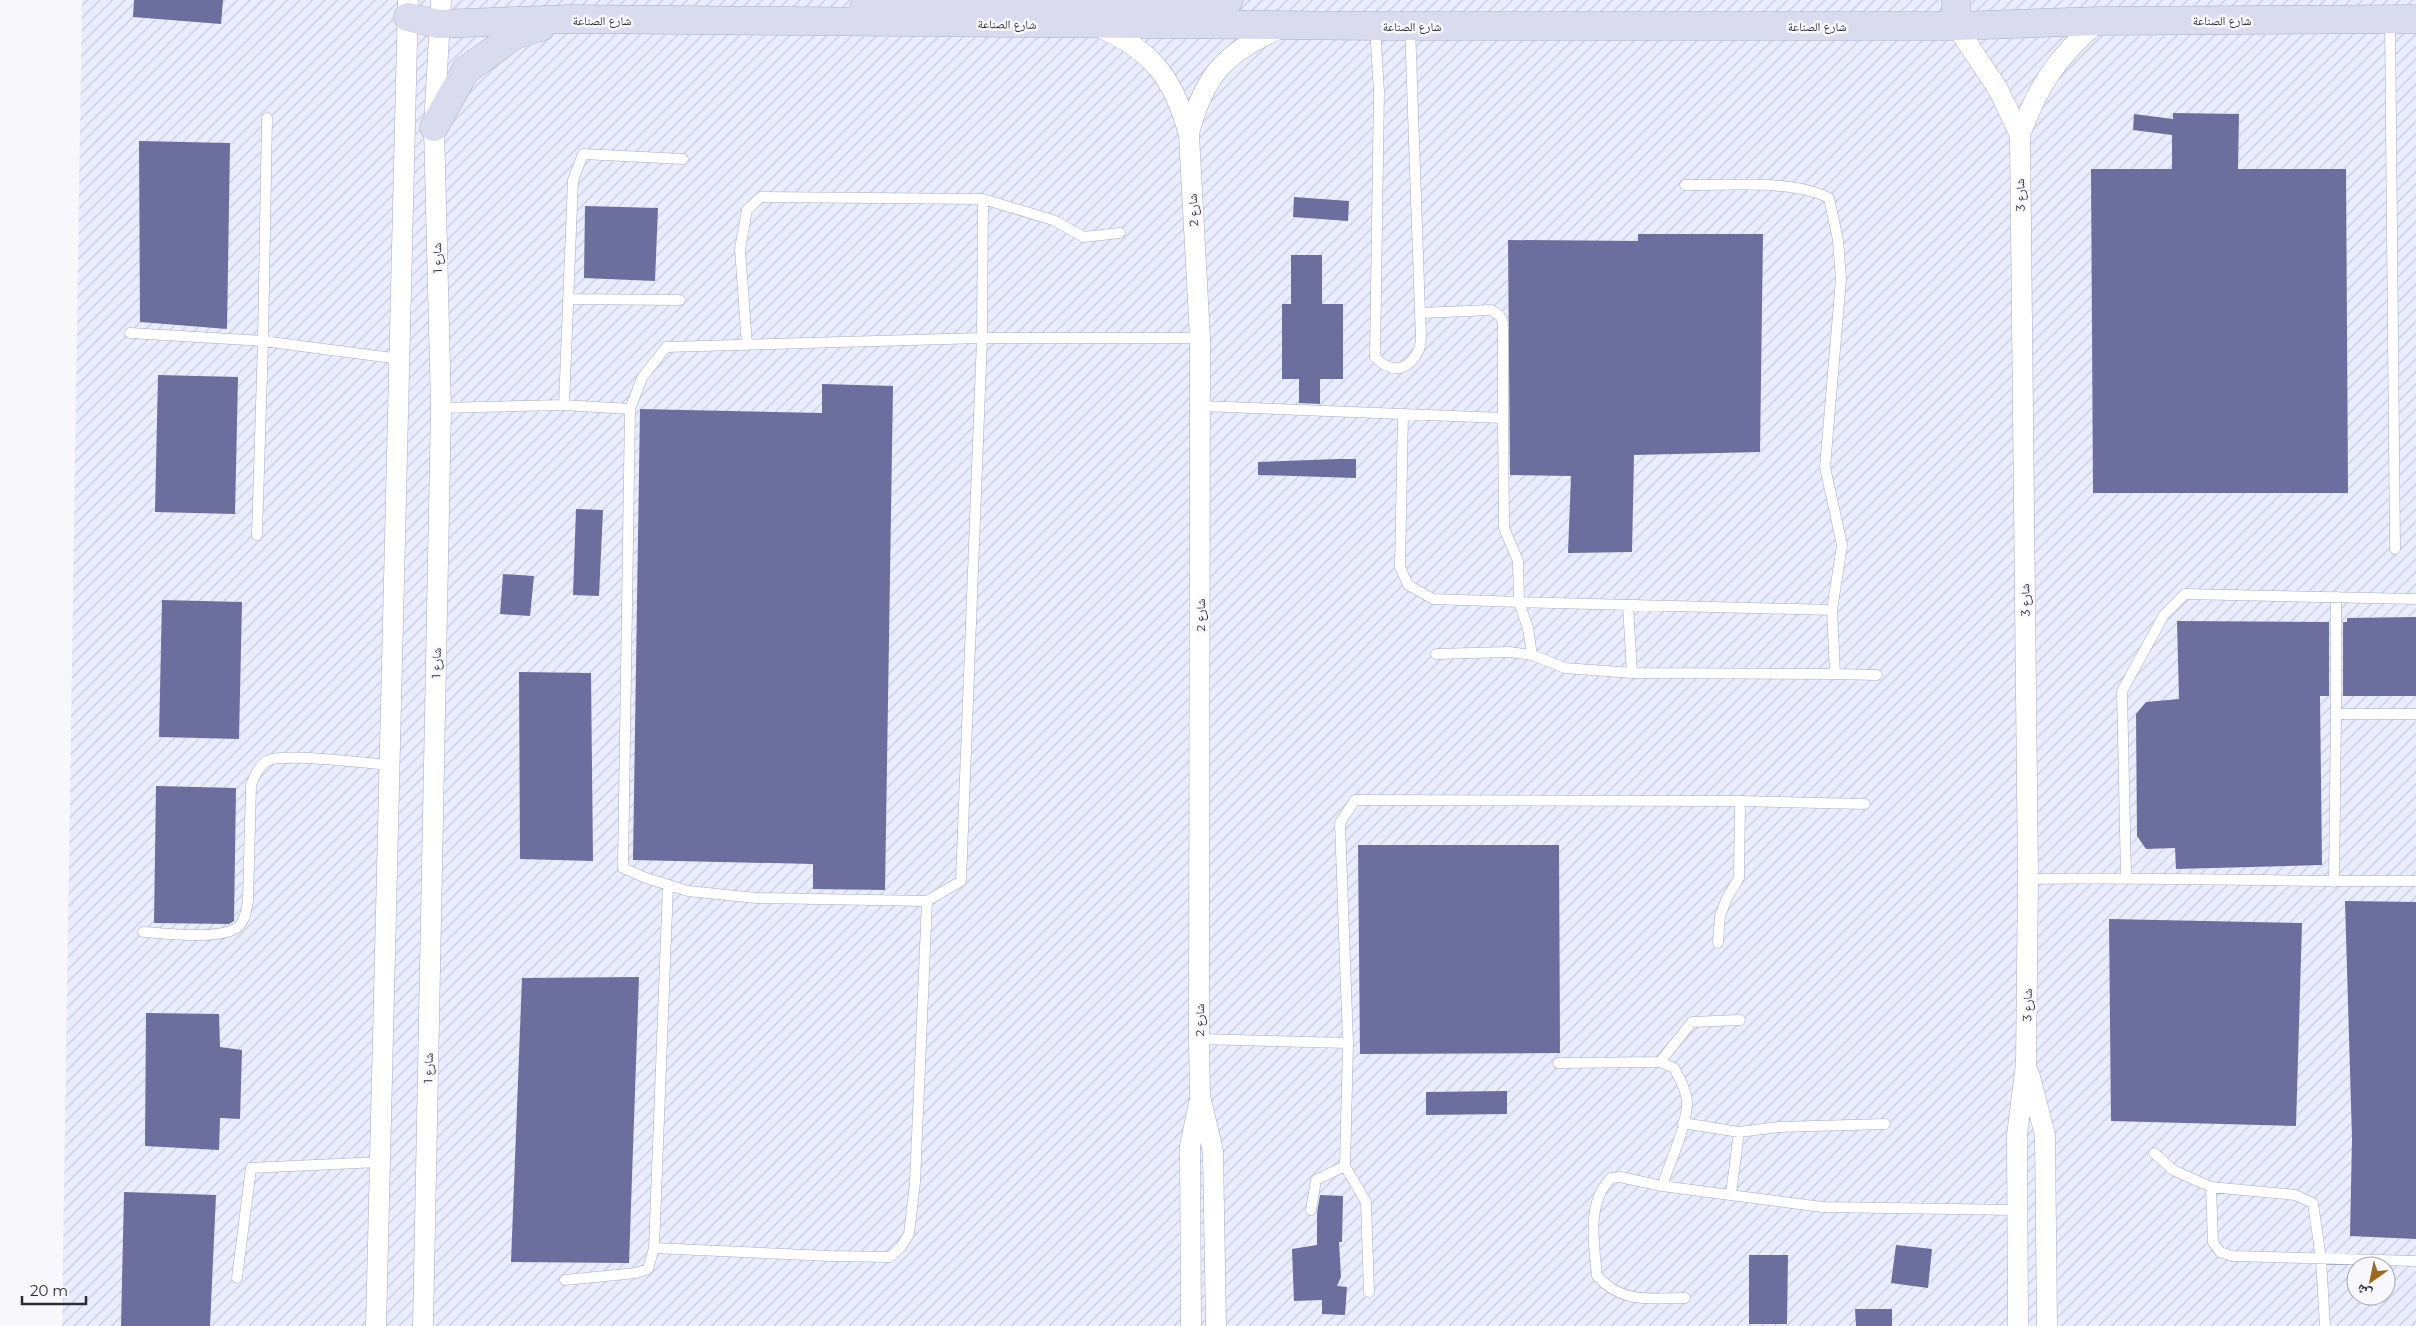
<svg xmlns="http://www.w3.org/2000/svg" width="2416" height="1326" font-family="Montserrat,'Noto Naskh Arabic',sans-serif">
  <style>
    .industrial { fill: url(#industrial-furrows); fill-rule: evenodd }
    .building { fill: #6c6f9d }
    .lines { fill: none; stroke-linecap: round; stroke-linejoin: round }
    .lane-casing { stroke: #aaadc2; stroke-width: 11 }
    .street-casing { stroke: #aaadc2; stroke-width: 21 }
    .secondary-casing { stroke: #aaadc2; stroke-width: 29 }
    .lane { stroke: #fff; stroke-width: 10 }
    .street { stroke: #fff; stroke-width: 20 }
    .secondary { stroke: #dadbee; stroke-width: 28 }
    .labels { text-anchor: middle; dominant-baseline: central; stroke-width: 5; stroke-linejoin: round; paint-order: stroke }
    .street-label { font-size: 12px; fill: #2c2d36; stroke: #f7f7fc }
  </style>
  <defs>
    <pattern id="industrial-furrows" width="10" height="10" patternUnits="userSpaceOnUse" patternTransform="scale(1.25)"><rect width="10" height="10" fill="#eaecff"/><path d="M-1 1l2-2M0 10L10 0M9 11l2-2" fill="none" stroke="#c9cbdb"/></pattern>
  </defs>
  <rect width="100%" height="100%" fill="#f7f7fc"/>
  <path class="industrial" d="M82 0H2416V1326H62ZM2356 1266H2386V1296H2356Z"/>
  <path class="building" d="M134 0H223L221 24 133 17Z
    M2173 113 2239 114 2238 169H2346L2348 493H2093L2091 169H2172V135L2133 130 2134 114 2173 119Z
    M139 141 230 143 227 329 140 322Z
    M1294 197 1349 201 1348 221 1293 217Z
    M585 206 658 208 655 281 584 278Z
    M1638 234H1763L1760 452 1634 455 1632 552 1568 553 1571 476 1510 475 1508 240 1638 241Z
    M1291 255H1322V304H1343V379H1320V404L1299 403V379H1282V304H1291Z
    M158 375 238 377 235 514 155 512Z
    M822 384 893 386 885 890 813 889V864L633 860 640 409 822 413Z
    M1338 459H1356V478L1258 475V462Z
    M576 509 603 510 599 596 573 595Z
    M503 574 534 576 530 616 500 614Z
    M162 600 242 602 239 739 159 737Z
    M2416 617V696H2343V622H2347V618Z
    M2177 621 2329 622V696H2320L2322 865 2176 869 2175 848 2146 849 2137 836 2136 714 2146 702 2179 699Z
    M519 672 591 673 593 861 520 859Z
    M156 786 236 788 234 921 229 924 154 923Z
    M1358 845H1559L1560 1053 1360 1054Z
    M2345 901 2416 902V1239L2350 1236 2352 1138Z
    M2109 919 2302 923 2296 1126 2111 1121Z
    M639 977 629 1263 511 1262 522 978Z
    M146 1013 219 1014 220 1047 242 1050 240 1119 220 1118 219 1150 145 1146Z
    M1507 1091V1114L1426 1115V1092Z
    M124 1192 216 1195 210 1326H121Z
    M1320 1195 1343 1196 1342 1242H1339L1341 1277 1337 1286 1347 1287 1345 1315 1322 1314V1300L1294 1301 1292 1249 1317 1245V1213Z
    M1896 1245 1932 1249 1928 1288 1891 1283Z
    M1749 1255H1788L1787 1324H1749Z
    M1855 1309H1892V1326H1856Z"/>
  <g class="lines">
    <g class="lane-casing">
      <path id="lane" d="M2390 20 2395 549
        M1410 26 1420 313 1491 310 1500 316 1503 323V418
        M1375 27 1379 92 1375 357C1391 374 1409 372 1419 349 1423 340 1420 323 1420 313
        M1685 185C1728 186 1791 179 1829 198L1838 240 1841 279 1825 467 1842 545 1832 610
        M983 199 1053 220 1084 237 1120 233
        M568 299 680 300
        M130 333 263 341 267 118
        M564 405 573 180 583 154 683 159
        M1200 406 1503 418 1504 528 1518 561 1519 602 1433 599 1408 585 1400 567 1403 414
        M441 408 564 405 630 409 642 378 666 347 982 338H1200
        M630 409 623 868 646 878 688 891 756 898 927 901 961 881 982 338 983 199 761 197 747 210 740 249 747 345
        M257 535 263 341 400 359
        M1628 605 1632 673
        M1436 654 1509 652 1532 655 1565 668 1632 673 1835 674
        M1532 655 1528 628 1519 602 1832 610 1835 674 1877 675
        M2336 714V597
        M1740 801 1865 804
        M2126 877 2122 691 2164 615 2185 594 2416 599
        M2028 879C2158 877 2287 882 2416 881
        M2334 882 2336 714H2416
        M668 885 654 1248 830 1256 890 1257 901 1247 909 1234 915 1183 927 901
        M143 932C164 933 224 941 239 926 246 919 246 910 248 901L251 785C255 776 259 764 269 760 288 753 365 763 390 765
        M1199 1039 1348 1043 1340 823 1355 800 1740 801 1739 878 1727 898 1720 916 1718 943
        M1348 1043 1345 1166 1366 1202 1369 1292
        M1660 1062 1692 1022 1740 1020
        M1558 1063 1660 1062 1674 1068C1680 1079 1687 1091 1687 1104 1686 1129 1670 1162 1662 1186
        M1683 1123 1739 1132 1779 1127 1885 1124
        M2154 1153 2173 1170 2211 1187 2295 1195 2313 1203 2321 1259 2325 1326
        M2211 1187 2213 1242 2220 1252 2232 1256 2416 1261
        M1731 1194 1739 1132
        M1311 1210 1316 1180 1345 1166
        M237 1278 251 1168 380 1162
        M565 1280 636 1273 648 1269 654 1248
        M1685 1298C1651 1298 1622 1304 1597 1276 1594 1244 1586 1203 1611 1178L1620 1177 1662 1186 1822 1207 2018 1210"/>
    </g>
    <g class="street-casing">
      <path id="street" d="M1956 26 1998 89 2020 135
        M1099 27C1153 51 1174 79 1189 135L1200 338 1199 1039 1200 1096 1213 1151 1216 1326
        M1189 133C1205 73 1226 52 1283 27
        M2029 1073 2045 1135 2047 1326
        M376 1326 408 0
        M423 1326 441 408 434 127 441 0
        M1191 1326 1190 1146 1199 1103
        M2018 1326 2017 1135 2026 1064 2028 879 2020 135C2039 84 2057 57 2099 21"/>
    </g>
    <g class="secondary-casing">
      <path id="secondary" d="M940 0 1210 4 1229 0
        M864 8 930 0
        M408 17 438 24 569 19 1375 26H1956L2099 21 2416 19
        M1956 26V0
        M434 127 466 70 515 35 541 27"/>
    </g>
    <use href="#lane" class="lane"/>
    <use href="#street" class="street"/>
    <use href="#secondary" class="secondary"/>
  </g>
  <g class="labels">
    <g class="street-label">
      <text x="602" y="20">شارع الصناعة</text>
      <text x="2222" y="20">شارع الصناعة</text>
      <text transform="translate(1007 24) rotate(1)">شارع الصناعة</text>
      <text x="1412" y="26">شارع الصناعة</text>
      <text x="1817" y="26">شارع الصناعة</text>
      <text transform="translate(2020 195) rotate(-91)">شارع 3</text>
      <text transform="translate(1193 210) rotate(-93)">شارع 2</text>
      <text transform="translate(437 258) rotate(-92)">شارع 1</text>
      <text transform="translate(2025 600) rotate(-91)">شارع 3</text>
      <text transform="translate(1200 615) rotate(-90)">شارع 2</text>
      <text transform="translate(436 663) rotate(-89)">شارع 1</text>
      <text transform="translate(2027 1005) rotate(-89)">شارع 3</text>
      <text transform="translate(1199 1020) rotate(-90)">شارع 2</text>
      <text transform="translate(428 1068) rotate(-89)">شارع 1</text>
    </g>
  </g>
  <g transform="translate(2371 1281) rotate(213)"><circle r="24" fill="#f7f7fc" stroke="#a6a6ad"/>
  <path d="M0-4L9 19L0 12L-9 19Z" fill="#9d6920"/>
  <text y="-8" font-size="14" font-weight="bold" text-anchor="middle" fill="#2c2d36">ش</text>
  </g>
  <path d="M22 1296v8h64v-8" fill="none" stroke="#2c2d36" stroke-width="2.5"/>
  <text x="30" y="1296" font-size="15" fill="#2c2d36" stroke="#f7f7fc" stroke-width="4" paint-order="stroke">20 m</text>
</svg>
